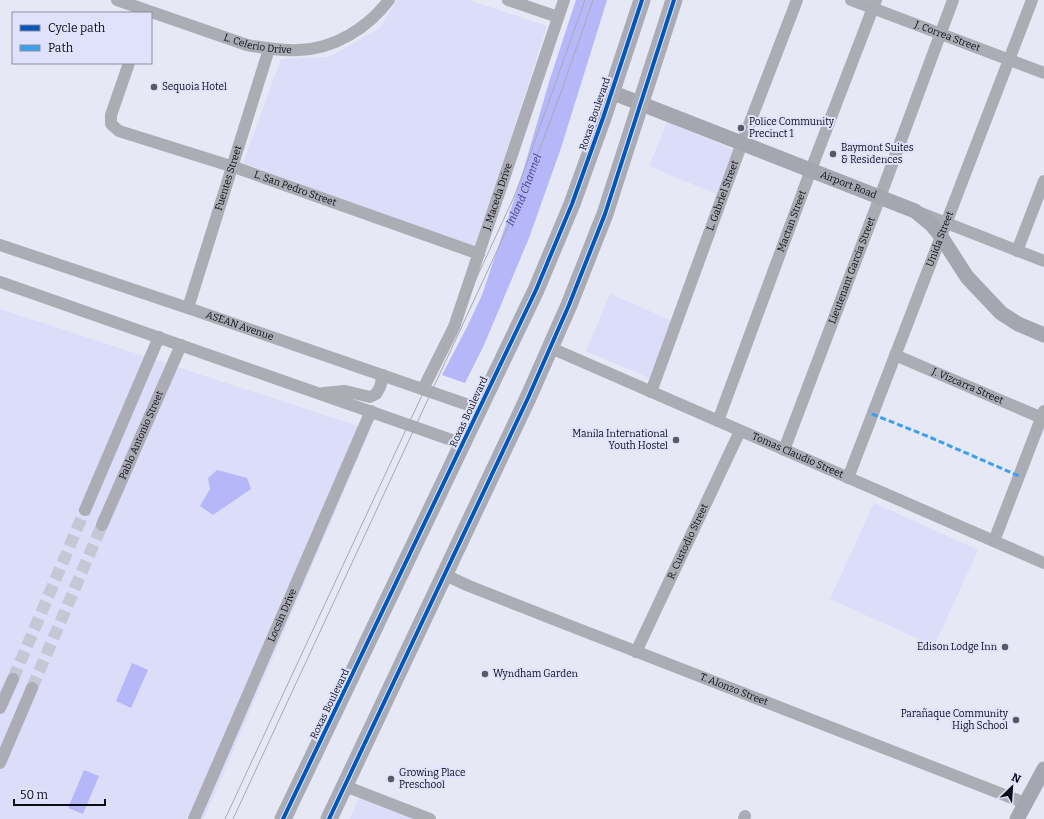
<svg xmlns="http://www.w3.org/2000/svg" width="1044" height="819" font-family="Bitter,serif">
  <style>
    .built { fill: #dbddf9 }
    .water { fill: #b6b7f9 }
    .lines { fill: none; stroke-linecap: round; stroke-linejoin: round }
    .minor-tunnel { stroke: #c5c7d5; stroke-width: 12; stroke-dasharray: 12 6; stroke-linecap: butt }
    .minor { stroke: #acacb4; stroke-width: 12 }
    .major { stroke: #a5a6af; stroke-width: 15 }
    .highway { stroke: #aaacb5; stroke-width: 17 }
    .tram { stroke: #a8a8b2; stroke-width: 1 }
    .quiet { stroke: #3ca1ea; stroke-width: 3; stroke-dasharray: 6 3; stroke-linecap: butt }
    .cycleway-casing { stroke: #e0e2fc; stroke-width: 6 }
    .cycleway { stroke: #0057b8; stroke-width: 4 }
    .poi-dot { fill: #585965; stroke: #e0e2fc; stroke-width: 1.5 }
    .labels { text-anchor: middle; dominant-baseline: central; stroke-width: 4; stroke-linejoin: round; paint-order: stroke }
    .street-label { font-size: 10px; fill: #0c0c17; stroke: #e0e2fc }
    .poi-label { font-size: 10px; fill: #0c0c17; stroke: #e0e2fc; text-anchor: start }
    .water-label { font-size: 11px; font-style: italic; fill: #463b9f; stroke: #e0e2fc }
  </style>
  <rect width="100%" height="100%" fill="#e6e8f6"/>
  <path class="built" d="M397 0H469L547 26 475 248 243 163 281 59 329 57 380 28Z
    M667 122 734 150 716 194 649 166Z
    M610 294 675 322 651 379 586 351Z
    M0 309 370 430 204 819H0Z
    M874 503 978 550 934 646 830 599Z
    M359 798 416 819H350Z"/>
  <path class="water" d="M576 0H607L561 148 529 238 484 345 465 383 442 375 467 327 482 295 519 185 549 82Z
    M217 470 247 478 251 489 213 515 200 506 210 489 208 478Z
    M132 663 148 670 131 708 116 701Z
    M84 770 99 776 83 814 68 808Z"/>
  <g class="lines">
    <path class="minor-tunnel" d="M13 679 85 510
      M32 688 102 525"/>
    <g class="minor">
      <path id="s1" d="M117 0 247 45C264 48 281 51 299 50 334 49 368 28 389 0"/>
      <path d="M508 0 558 17"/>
      <path id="s2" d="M851 0 1044 73"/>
      <path id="s3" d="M129 63 111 115V124L119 131 237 168 479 254"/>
      <path d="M921 213 1044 261"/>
      <path id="s4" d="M0 245 188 308 480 409"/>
      <path d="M1017 251 1044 181"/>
      <path d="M0 282 463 444"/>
      <path id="s5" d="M188 308 269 49"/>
      <path id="s6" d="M551 348 1044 563"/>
      <path id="s7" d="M895 355 1042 418"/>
      <path id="s8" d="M423 389 454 327 564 0"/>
      <path id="s9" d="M651 392 742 143 797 0"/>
      <path d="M323 393 345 391 370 397 376 394 380 387 383 375"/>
      <path id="s10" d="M718 421 815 159 876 0"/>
      <path id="s11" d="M784 450 880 197 953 0"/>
      <path id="s12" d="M848 478 1032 0"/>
      <path d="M85 510 159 337"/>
      <path id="s13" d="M102 525 181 345"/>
      <path d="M994 541 1044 411"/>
      <path id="s14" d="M443 574 469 586 563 623 1025 803"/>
      <path id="s15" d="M636 652 740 431"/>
      <path d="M0 708 13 679"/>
      <path d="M0 763 32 688"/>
      <path d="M345 786 430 819"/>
      <path id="s16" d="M194 819 371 411"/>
      <path d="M744 819 745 816"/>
    </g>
    <g class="major">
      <path id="s17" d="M611 92 915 211 932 225 940 235 967 277 1001 313 1018 324 1044 335"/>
      <path d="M1017 819 1044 769"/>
    </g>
    <path class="highway" d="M283 819 536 290 572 204 603 118 642 0
      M329 819 528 398 569 305 605 214 674 0"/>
    <g class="tram">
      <path d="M225 819 483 264 514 197 528 160 585 0"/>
      <path id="s18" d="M233 819 521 199 563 87 593 0"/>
    </g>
    <path class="quiet" d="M872 414 927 436 1019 476"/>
    <g class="cycleway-casing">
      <path id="cycleway" d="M283 819 536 290 572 204 603 118 642 0
        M329 819 528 398 569 305 605 214 674 0"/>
    </g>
    <use href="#cycleway" class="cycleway"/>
  </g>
  <g class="poi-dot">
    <circle cx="154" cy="87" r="4"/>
    <circle cx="741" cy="128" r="4"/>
    <circle cx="833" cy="154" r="4"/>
    <circle cx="676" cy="440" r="4"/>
    <circle cx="1005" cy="647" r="4"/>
    <circle cx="485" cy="674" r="4"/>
    <circle cx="1016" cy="720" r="4"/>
    <circle cx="391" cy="779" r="4"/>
  </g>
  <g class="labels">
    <g class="street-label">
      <text stroke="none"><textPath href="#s2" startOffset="103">J. Correa Street</textPath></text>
      <text stroke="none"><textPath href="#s1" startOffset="148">L. Celerio Drive</textPath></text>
      <text transform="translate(595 114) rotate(-71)">Roxas Boulevard</text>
      <text stroke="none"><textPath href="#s5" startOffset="136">Fuentes Street</textPath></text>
      <text stroke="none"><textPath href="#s17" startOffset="255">Airport Road</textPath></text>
      <text stroke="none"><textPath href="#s3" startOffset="260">L. San Pedro Street</textPath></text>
      <text stroke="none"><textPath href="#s9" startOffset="209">L. Gabriel Street</textPath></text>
      <text stroke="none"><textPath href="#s8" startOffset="207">J. Maceda Drive</textPath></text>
      <text stroke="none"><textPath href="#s10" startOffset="213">Mactan Street</textPath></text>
      <text stroke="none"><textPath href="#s12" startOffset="256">Unida Street</textPath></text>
      <text stroke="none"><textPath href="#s11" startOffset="192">Lieutenant Garcia Street</textPath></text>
      <text stroke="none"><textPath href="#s4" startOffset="253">ASEAN Avenue</textPath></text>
      <text stroke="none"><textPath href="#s7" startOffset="79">J. Vizcarra Street</textPath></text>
      <text transform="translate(469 412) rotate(-65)">Roxas Boulevard</text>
      <text stroke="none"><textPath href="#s13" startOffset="98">Pablo Antonio Street</textPath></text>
      <text stroke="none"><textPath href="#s6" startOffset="269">Tomas Claudio Street</textPath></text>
      <text stroke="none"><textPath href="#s15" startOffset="122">R. Custodio Street</textPath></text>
      <text stroke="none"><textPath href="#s16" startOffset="222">Locsin Drive</textPath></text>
      <text stroke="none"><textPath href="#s14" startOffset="313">T. Alonzo Street</textPath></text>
      <text transform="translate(330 704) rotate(-64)">Roxas Boulevard</text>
    </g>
    <g class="poi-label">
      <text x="162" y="87">Sequoia Hotel</text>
      <text x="749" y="122">Police Community<tspan x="749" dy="12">Precinct 1</tspan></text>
      <text x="841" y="148">Baymont Suites<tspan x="841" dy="12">&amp; Residences</tspan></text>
      <text x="668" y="434" text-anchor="end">Manila International<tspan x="668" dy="12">Youth Hostel</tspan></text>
      <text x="997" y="647" text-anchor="end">Edison Lodge Inn</text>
      <text x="493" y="674">Wyndham Garden</text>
      <text x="1008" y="714" text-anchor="end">Parañaque Community<tspan x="1008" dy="12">High School</tspan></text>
      <text x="399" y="773">Growing Place<tspan x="399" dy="12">Preschool</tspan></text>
    </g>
    <g class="water-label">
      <text stroke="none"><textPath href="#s18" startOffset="693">Inland Channel</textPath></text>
    </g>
  </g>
  <rect x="12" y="12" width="140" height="52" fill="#e0e2fc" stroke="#8b8ca0"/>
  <rect x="20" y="25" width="20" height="6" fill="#0057b8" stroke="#8b8ca0"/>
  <text x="48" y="32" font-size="12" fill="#0c0c17">Cycle path</text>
  <rect x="20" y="45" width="20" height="6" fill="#3ca1ea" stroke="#8b8ca0"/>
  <text x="48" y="52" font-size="12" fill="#0c0c17">Path</text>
  <g transform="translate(1012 787) rotate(25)" stroke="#e0e2fc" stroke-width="3" paint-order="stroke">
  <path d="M0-3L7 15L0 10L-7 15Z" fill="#0c0c17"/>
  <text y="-6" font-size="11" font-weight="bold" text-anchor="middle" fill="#0c0c17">N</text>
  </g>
  <path d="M14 799v6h91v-6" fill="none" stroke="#0c0c17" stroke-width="2"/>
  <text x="20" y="799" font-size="12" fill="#0c0c17" stroke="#e0e2fc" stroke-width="3" paint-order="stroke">50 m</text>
</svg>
